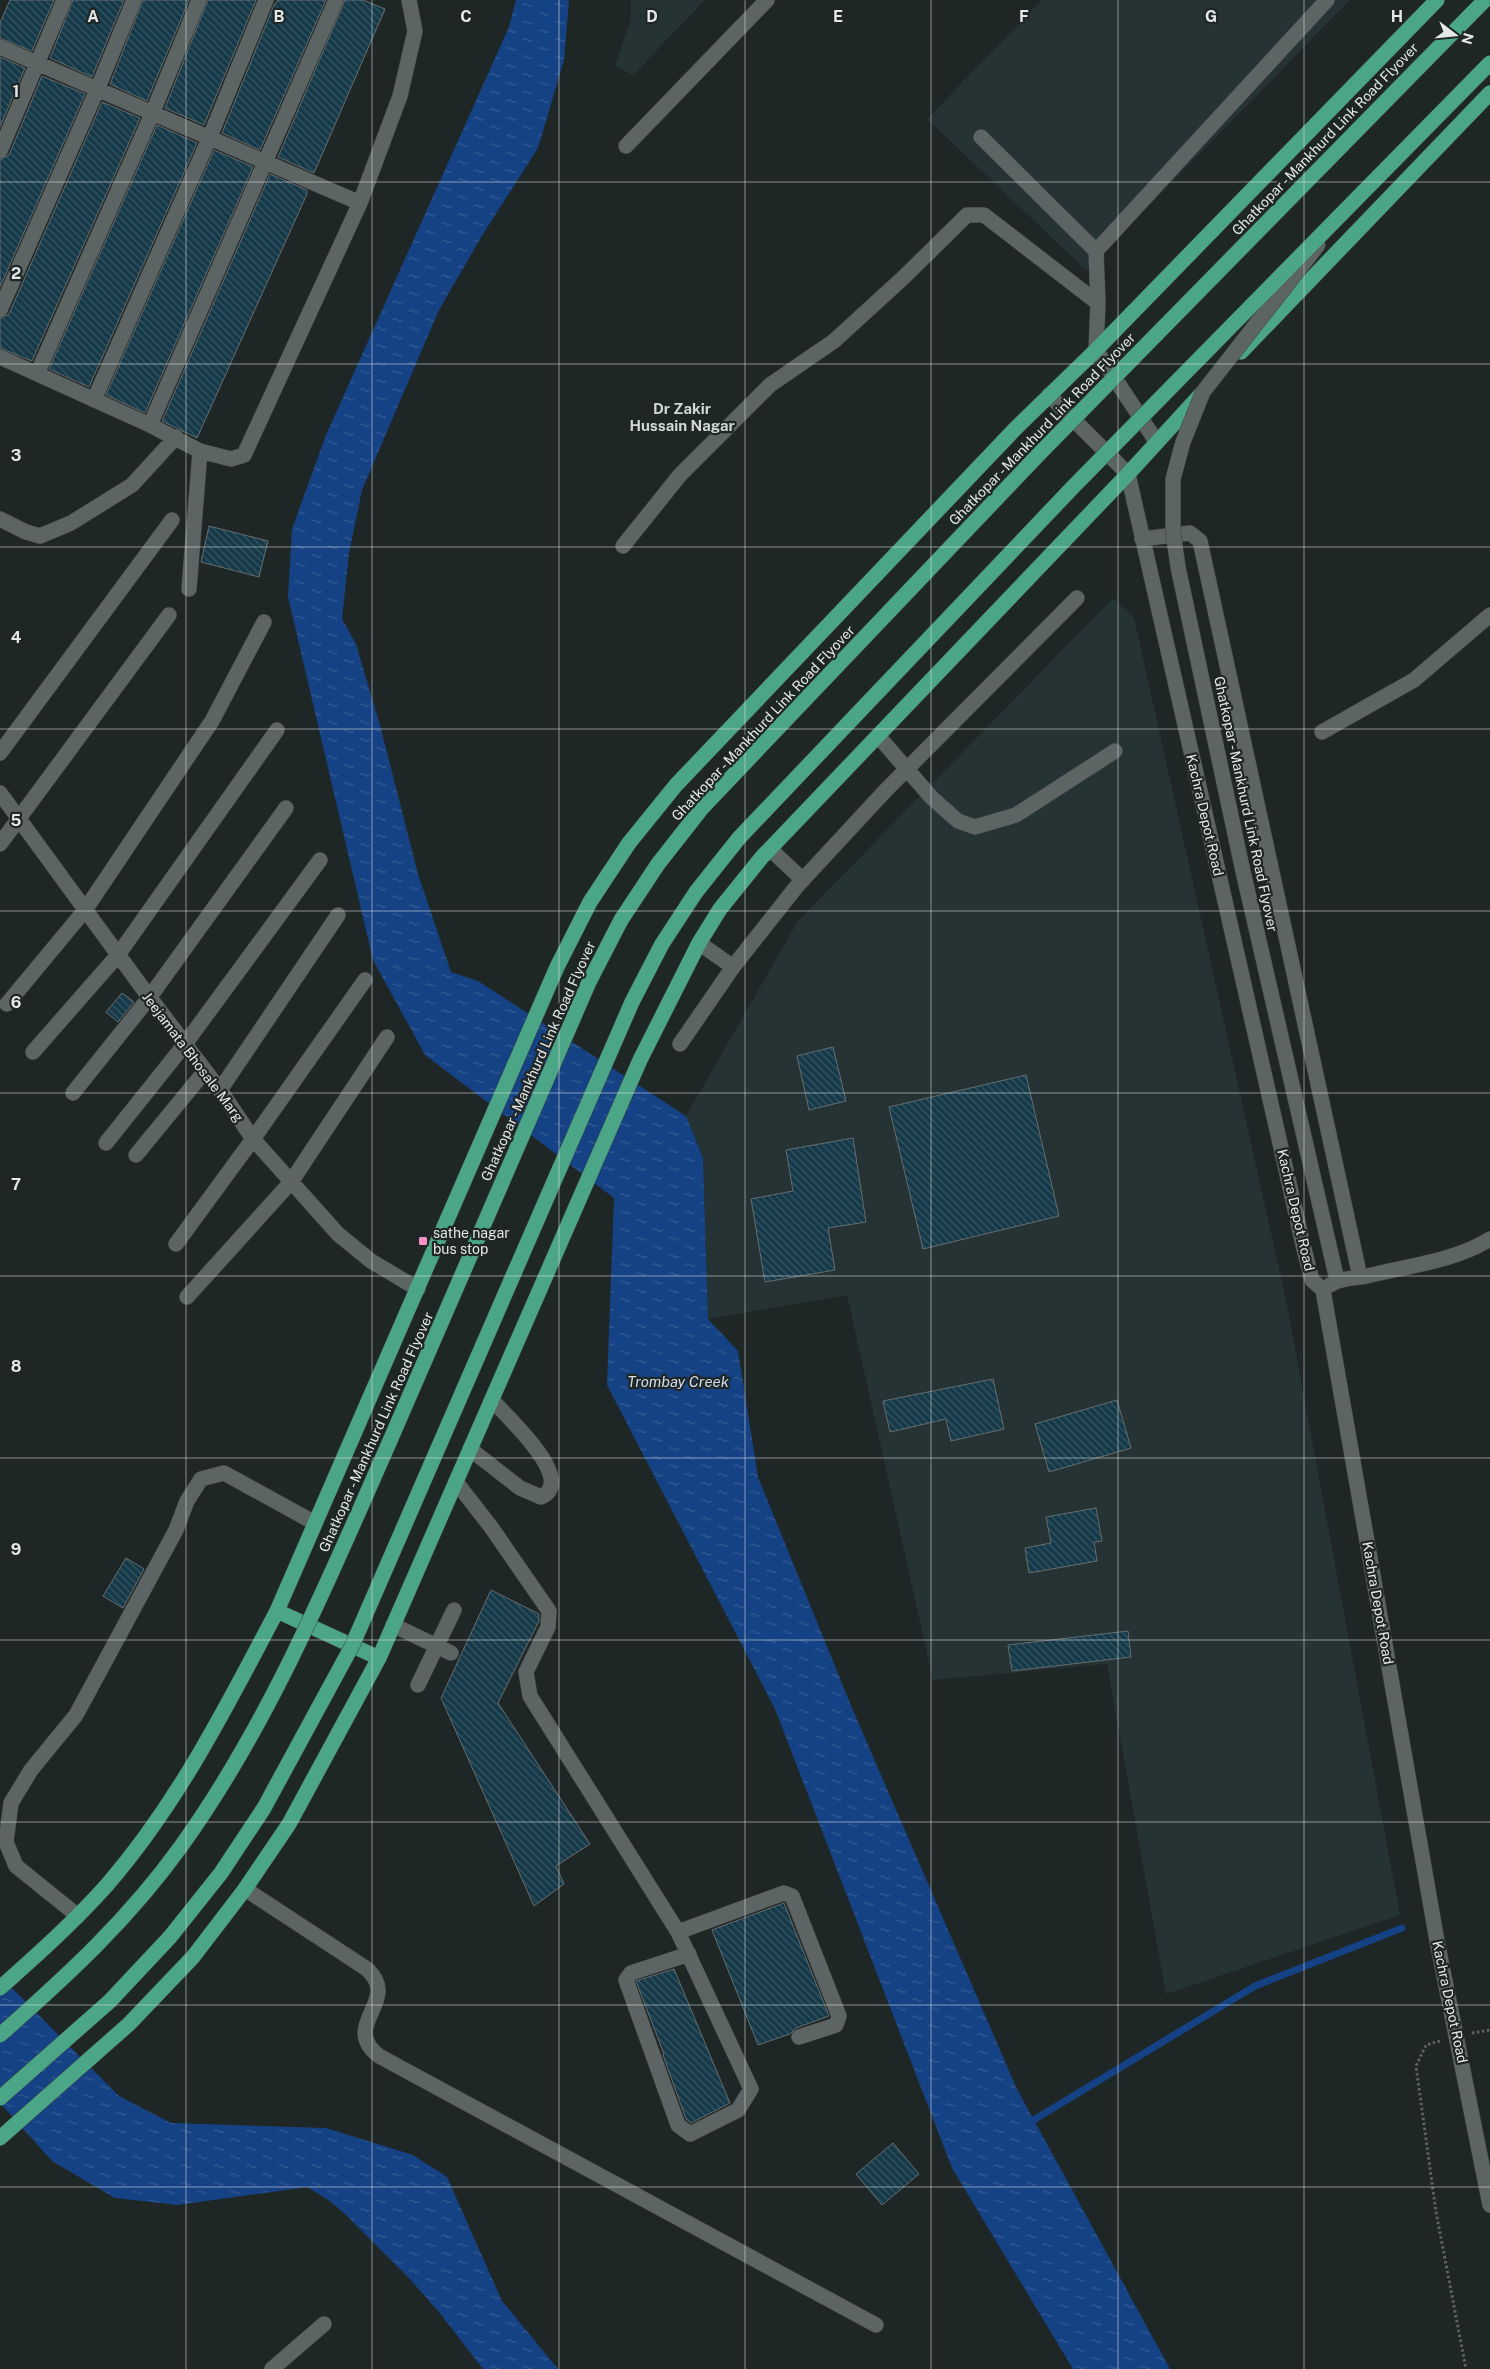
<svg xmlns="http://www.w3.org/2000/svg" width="1490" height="2369" font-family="'Public Sans',sans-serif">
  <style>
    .built { fill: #253334 }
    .water { fill: url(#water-ripples) }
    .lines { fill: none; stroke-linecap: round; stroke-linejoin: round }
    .stream { stroke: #154284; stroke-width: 7 }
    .building { fill: url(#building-back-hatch); stroke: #666d70 }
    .minor-casing { stroke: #3e4343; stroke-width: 16 }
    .highway-casing { stroke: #3e4343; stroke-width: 16 }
    .path { stroke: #5d6363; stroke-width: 3; stroke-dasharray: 2.5 2.5; stroke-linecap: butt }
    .minor { stroke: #5c6464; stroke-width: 15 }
    .highway { stroke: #4ba587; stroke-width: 15 }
    .minor-bridge-casing { stroke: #3e4343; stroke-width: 16; stroke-linecap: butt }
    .highway-bridge-casing { stroke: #3e4343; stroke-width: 16; stroke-linecap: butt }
    .minor-bridge { stroke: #5c6464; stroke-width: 15 }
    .highway-bridge { stroke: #4ba587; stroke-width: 15 }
    .grid { fill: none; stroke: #e4e8e8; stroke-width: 1; stroke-opacity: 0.55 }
    .poi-dot { fill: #f98fc9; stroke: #1f2626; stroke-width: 2 }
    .labels { text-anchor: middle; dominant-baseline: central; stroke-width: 4.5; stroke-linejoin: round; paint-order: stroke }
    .street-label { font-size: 14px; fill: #e4e8e8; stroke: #1f2626 }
    .poi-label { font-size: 14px; fill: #e4e8e8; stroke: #1f2626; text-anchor: start }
    .neighbourhood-label { font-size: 15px; font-weight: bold; fill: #cfd7d7; stroke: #1f2626 }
    .water-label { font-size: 15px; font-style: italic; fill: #d0ddf0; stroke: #1f2626 }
    .grid-label { font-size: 16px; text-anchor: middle; font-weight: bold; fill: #e4e8e8; stroke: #1f2626; stroke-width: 4.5; stroke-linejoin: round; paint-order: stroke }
  </style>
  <defs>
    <pattern id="water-ripples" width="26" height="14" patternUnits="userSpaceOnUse" patternTransform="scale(1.25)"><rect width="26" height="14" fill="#154284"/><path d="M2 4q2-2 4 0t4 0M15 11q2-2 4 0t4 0" fill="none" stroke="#375d95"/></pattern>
    <pattern id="building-back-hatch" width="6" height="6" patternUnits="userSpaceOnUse" patternTransform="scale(1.25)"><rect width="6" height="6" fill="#153948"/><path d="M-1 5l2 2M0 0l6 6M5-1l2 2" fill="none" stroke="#375662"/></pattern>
  </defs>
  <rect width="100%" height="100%" fill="#1f2626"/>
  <path class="built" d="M631 0H705L633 75 615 66 631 18Z
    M1042 0H1350L1086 270 927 119Z
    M1113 598 1134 618 1286 1300 1400 1915 1166 1994 1107 1664 933 1680 847 1295 708 1319 703 1158 686 1116 798 921Z"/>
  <path class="water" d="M516 0H569L564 60 538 148 483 234 439 310 362 490 349 553 342 619 356 644 381 729 418 874 451 972 478 981 686 1116 703 1158 708 1319 738 1351 758 1477 852 1708 1017 2089 1170 2369H1073L952 2168 775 1709 607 1385 614 1198 425 1055 373 960 288 597 292 529 326 435 509 27Z
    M0 1976 119 2096 171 2123 326 2128 413 2155 447 2177 502 2301 558 2369H483L439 2312 407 2276 344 2213 327 2199 307 2187 178 2205 115 2198 52 2161 0 2103Z"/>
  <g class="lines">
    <path class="stream" d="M1027 2124 1255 1986 1402 1928"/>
  </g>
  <path class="building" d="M10 0H54L32 51 0 38V23Z
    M73 0H124L92 77 50 58Z
    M143 0H189L147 101 110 84Z
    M208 0H256L204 125 165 108Z
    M278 0H326L260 150 222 133 274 5Z
    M345 0H363L385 9 314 173 278 157Z
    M0 57 25 68 0 127Z
    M42 76 85 94 0 287V160L9 155Z
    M102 102 140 118 32 361 0 348V319L9 314Z
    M157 125 197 143 89 387 49 369Z
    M214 150 253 167 145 413 106 395Z
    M270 174 307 190V194L197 438 162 421Z
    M209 526 268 541 259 577 201 562Z
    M122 993 134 1002 118 1022 106 1012Z
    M833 1047 846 1101 809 1110 797 1056Z
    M1026 1075 1059 1216 923 1249 889 1107Z
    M853 1138 866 1222 828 1228 835 1270 765 1282 751 1199 793 1191 786 1150Z
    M993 1379 1004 1429 951 1441 946 1419 890 1432 883 1401Z
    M1117 1400 1131 1448 1049 1472 1035 1424Z
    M1096 1508 1102 1541 1094 1542 1097 1561 1029 1573 1025 1548 1051 1543 1046 1517Z
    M126 1558 144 1569 123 1608 103 1596Z
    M491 1590 539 1614V1621L498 1703 590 1844 556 1866 564 1884 534 1906 441 1698Z
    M1128 1631 1131 1657 1012 1671 1008 1645Z
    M784 1903 829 2016 796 2028 790 2034 758 2045 712 1930Z
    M674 1969 730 2103 691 2123 686 2119 663 2055 664 2054 636 1981Z
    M893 2143 919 2174 882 2205 856 2174Z"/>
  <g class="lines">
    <g class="minor-casing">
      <path id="minor" d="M0 47 360 203
        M981 137 1096 251
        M626 146 767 0
        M0 151 64 0
        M0 310 97 90 134 0
        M0 357 150 425 200 451 231 459 244 455 360 203 400 96 415 31 409 0
        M41 365 152 114 199 0
        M1049 395 1128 474 1304 1249 1312 1280 1323 1290 1437 1941 1490 2205
        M94 400 209 139 266 0
        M150 425 336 0
        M1156 441 1096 350 1098 303 1096 251 1327 0
        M0 519 26 532 40 536 71 523 132 485 176 437
        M1142 539 1190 533 1200 541 1360 1277
        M623 546 680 475 770 385 834 341 904 277 967 215H984L1098 303
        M189 589 200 451
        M1322 732 1414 680 1490 615
        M878 736 932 798 958 821 975 827 1016 815 1115 751
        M0 753 172 520
        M0 793 141 986 220 1090 253 1139 338 1234 371 1261 418 1289
        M0 844 169 615
        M770 849 803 880
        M1242 867 1337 1280
        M699 943 733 967 797 886 886 790 1077 598
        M7 1004 85 910 212 721 264 622
        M680 1044 733 967
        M33 1052 118 955 277 730
        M220 1090 338 915
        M73 1093 149 998 286 808
        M106 1143 185 1044 320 860
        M136 1155 205 1071
        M176 1244 253 1139 365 980
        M1330 1285C1341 1277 1354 1279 1367 1276 1407 1266 1455 1261 1490 1239
        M187 1297 291 1182 387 1037
        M470 1449 520 1488 541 1497C578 1480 505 1415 492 1400
        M456 1482 491 1527 549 1611 548 1627 526 1672 530 1696 678 1932 751 2089 738 2110 690 2134 678 2125 626 1980 631 1973 689 1954
        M393 1625 451 1653
        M418 1685 454 1610
        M245 1889 367 1969C402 2001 339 2025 379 2056L876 2325
        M78 1916 16 1866 6 1842 11 1803 31 1770 76 1715 176 1530 187 1501 201 1479 224 1473 315 1523
        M678 1932 784 1893 792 1896 839 2016 836 2025 799 2037
        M272 2369 324 2324"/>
    </g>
    <g class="highway-casing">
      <path id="highway" d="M1241 352 1490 93
        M277 1611 379 1658
        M0 1988C37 1955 74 1922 107 1885 178 1803 227 1706 277 1611L557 967 590 902 629 843 676 785 1015 429 1096 350 1437 0
        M0 2138 129 2024 193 1957 245 1889 289 1824 379 1658 640 1060 699 943 720 909 762 857 1128 474 1203 392"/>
    </g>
    <path class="path" d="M1472 2033 1490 2030
      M1440 2041 1426 2045 1416 2066 1436 2212 1466 2369"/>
    <use href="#minor" class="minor"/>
    <use href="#highway" class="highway"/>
    <g class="minor-bridge-casing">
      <path id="minor-bridge" d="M1242 867 1178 567 1173 532V479L1183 442 1203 392 1318 245"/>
    </g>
    <g class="highway-bridge-casing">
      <path id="highway-bridge" d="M0 2035C68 1975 129 1919 182 1845 270 1722 328 1581 389 1443 456 1289 522 1136 589 982L621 920 658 864 702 808 1040 453 1485 0
        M0 2098 110 2001 170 1937 221 1873 264 1808 352 1646 632 1002 662 944 696 892 739 838 1073 487 1490 63"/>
    </g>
    <use href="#minor-bridge" class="minor-bridge"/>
    <use href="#highway-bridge" class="highway-bridge"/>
  </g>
  <path class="grid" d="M186 0V2369M372 0V2369M559 0V2369M745 0V2369M931 0V2369M1118 0V2369M1304 0V2369M0 182H1490M0 364H1490M0 547H1490M0 729H1490M0 911H1490M0 1093H1490M0 1276H1490M0 1458H1490M0 1640H1490M0 1822H1490M0 2005H1490M0 2187H1490"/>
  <rect class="poi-dot" x="418" y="1236" width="10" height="10" rx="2.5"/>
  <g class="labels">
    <g class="street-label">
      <text transform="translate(1325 139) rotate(-46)">Ghatkopar - Mankhurd Link Road Flyover</text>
      <text transform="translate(1042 429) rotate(-46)">Ghatkopar - Mankhurd Link Road Flyover</text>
      <text transform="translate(763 723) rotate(-47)">Ghatkopar - Mankhurd Link Road Flyover</text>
      <text transform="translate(1246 804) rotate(78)">Ghatkopar - Mankhurd Link Road Flyover</text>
      <text transform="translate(1205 815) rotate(77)">Kachra Depot Road</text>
      <text transform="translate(193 1057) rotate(53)">Jeejamata Bhosale Marg</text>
      <text transform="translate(538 1061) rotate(-66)">Ghatkopar - Mankhurd Link Road Flyover</text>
      <text transform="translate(1296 1210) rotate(77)">Kachra Depot Road</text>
      <text transform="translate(376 1432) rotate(-66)">Ghatkopar - Mankhurd Link Road Flyover</text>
      <text transform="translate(1378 1603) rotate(80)">Kachra Depot Road</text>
      <text transform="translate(1450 2002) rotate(78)">Kachra Depot Road</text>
    </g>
    <g class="poi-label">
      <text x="433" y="1233">sathe nagar<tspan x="433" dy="16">bus stop</tspan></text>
    </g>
    <g class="neighbourhood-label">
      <text x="682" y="408">Dr Zakir<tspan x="682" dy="17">Hussain Nagar</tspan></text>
    </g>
    <g class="water-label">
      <text x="678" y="1381">Trombay Creek</text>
    </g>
  </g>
  <g class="grid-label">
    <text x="93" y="22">A</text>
    <text x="279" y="22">B</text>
    <text x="466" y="22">C</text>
    <text x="652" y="22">D</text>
    <text x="838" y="22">E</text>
    <text x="1024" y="22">F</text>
    <text x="1211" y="22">G</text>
    <text x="1397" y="22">H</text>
    <text x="16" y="97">1</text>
    <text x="16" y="279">2</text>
    <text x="16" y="461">3</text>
    <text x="16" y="643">4</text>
    <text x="16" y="826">5</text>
    <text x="16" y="1008">6</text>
    <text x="16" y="1190">7</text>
    <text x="16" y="1372">8</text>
    <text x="16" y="1555">9</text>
  </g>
  <g transform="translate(1455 35) rotate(106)" stroke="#1f2626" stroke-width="4" paint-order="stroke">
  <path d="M0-4L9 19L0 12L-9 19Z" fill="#e4e8e8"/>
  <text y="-8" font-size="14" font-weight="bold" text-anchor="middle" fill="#e4e8e8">N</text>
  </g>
</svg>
